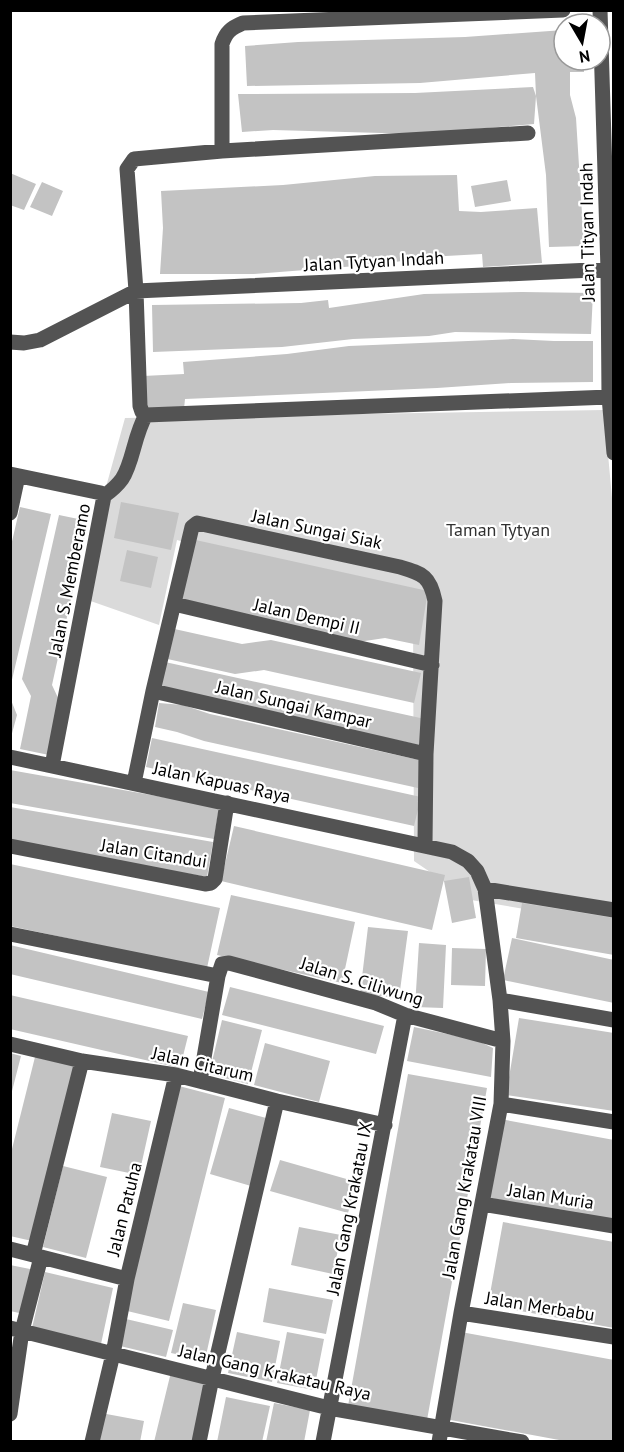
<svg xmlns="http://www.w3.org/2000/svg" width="624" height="1452" font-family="'PT Sans',sans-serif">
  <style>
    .green { fill: #dadada }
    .building { fill: #c3c3c3 }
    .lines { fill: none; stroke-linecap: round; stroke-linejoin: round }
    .minor { stroke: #535353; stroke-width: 15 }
    .labels { text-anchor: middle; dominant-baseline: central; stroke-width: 4.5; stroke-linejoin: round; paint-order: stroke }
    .street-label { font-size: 18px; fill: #000; stroke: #fff }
    .park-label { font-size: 18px; fill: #313131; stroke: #fff }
  </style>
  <rect width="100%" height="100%" fill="#fff"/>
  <path class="green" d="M604 410 614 520 613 924 471 900 414 861 413 609 177 540 159 625 82 598 98 516 125 418Z"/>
  <path class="building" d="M564 30V60H584V72H570V95L576 118 584 246 549 247 546 175 536 96 534 124 418 134 273 130 242 132 238 94 415 93 533 87 536 96 535 73 420 83 247 86 245 46 298 42 465 37Z
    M10 173 36 184 24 210 10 205Z
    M457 175 459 211 481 212 537 208 542 263 483 267 482 254 428 257 382 264 254 274H160L163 228 161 191 283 185 375 176Z
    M507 180 511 201 475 207 471 186Z
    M42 182 63 191 52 216 30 207Z
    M522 292 593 293 591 334 455 332 429 336 353 339 282 347 153 352 152 305 301 303 328 300 329 308 424 294Z
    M513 339 554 341H593V382L511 383 437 388 185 399 184 409 146 412 143 376 184 374 183 362 287 354 349 346Z
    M121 502 179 513 171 550 114 538Z
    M20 507 51 514 11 684 10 550Z
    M59 515 88 521 52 685 60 702 49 755 20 749 31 696 22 679Z
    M191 539 428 591 419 645 385 638 358 642 177 602Z
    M127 550 158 557 151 588 120 581Z
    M170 628 242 644 271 640 421 673 414 703 264 670 235 674 163 658Z
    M165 662 425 719 419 745 159 688Z
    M11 700 17 715 11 737H10Z
    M159 703 183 705 210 714 424 761 418 788 204 741 177 732 155 727Z
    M152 738 421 797 414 826 146 767Z
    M10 770 219 807 214 839 10 803Z
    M10 807 213 842 207 877 10 842Z
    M234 826 445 875 432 930 221 881Z
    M10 864 220 908 207 968 10 926Z
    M469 877 476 918 452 923 444 881Z
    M231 895 355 922 342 983 217 955Z
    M522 903 614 918V955L516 938Z
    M368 927 408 931 399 998 360 994Z
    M512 938 614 960V1003L503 980Z
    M419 943 446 945 443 1008 415 1007Z
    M10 945 209 992 202 1019 10 974Z
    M452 948 486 949 485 986 451 985Z
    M230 987 384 1026 376 1054 222 1015Z
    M10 995 188 1036 180 1068 10 1029Z
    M519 1018 614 1033V1111L506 1095Z
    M222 1020 262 1030 248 1084 209 1074Z
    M414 1027 476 1040 493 1048 491 1077 407 1061Z
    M265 1043 330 1061 319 1102 254 1085Z
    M10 1053 21 1056 11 1095H10Z
    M35 1057 75 1066 32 1241 10 1236V1157Z
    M408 1074 487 1088 427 1420 348 1406Z
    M179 1086 225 1098 169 1321 123 1310Z
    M229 1108 270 1119 251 1186 210 1174Z
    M112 1113 151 1121 139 1175 100 1167Z
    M500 1119 614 1140V1222L485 1197Z
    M280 1160 357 1182 348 1213 270 1191Z
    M63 1166 107 1177 86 1258 43 1247Z
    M503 1222 614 1242V1328L488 1305Z
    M299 1227 341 1235 333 1274 291 1265Z
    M10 1265 35 1270 24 1314 10 1311Z
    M45 1272 113 1288 101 1344 32 1328Z
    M269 1288 333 1300 326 1334 263 1322Z
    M183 1303 216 1310 205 1360 171 1353Z
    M126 1319 173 1330 166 1357 120 1346Z
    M237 1332 280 1341 272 1382 228 1373Z
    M287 1332 324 1339 314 1390 277 1383Z
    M461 1332 614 1360V1442H570L445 1419Z
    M171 1372 207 1381 192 1442H154Z
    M226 1397 270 1406 262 1442H217Z
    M274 1403 310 1410 304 1442H266Z
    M101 1413 144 1421 140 1442H97Z"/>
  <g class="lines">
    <path class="minor" d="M600 10 608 270 609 397 614 453
      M528 133 222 151 134 159 127 169 136 291 140 406 142 412 146 415 609 397
      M222 151V44C226 32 231 28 243 23L563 10
      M10 342 24 343 40 340 136 291 614 269
      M10 474 101 493 104 496 52 766
      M104 496C111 491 117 486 122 479 133 463 134 435 146 415
      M10 513 18 476
      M174 604 432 665
      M153 691 426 754
      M10 757 452 852 468 861 477 871 485 889 500 1000 503 1041 501 1104 461 1313 439 1442
      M134 783 153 691 192 527 197 523 400 567C423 574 430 576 435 601L426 754 425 845
      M10 846 205 884 211 883 215 879 227 803
      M485 889 614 910
      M10 934 218 976
      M500 1000 614 1020
      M10 1044 82 1061 176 1075 277 1101 385 1125
      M200 1081 218 976 222 964 229 963 376 1003 405 1015 503 1041
      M501 1104 614 1122
      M482 1204 614 1226
      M10 1249 127 1279
      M33 1255 82 1061
      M461 1313 614 1337
      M10 1328 329 1408 522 1442
      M10 1414 22 1331 41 1257
      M92 1442 113 1354 127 1279 176 1075
      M199 1442 212 1378 277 1101
      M323 1442 405 1015"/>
  </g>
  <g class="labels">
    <g class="street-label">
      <text transform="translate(587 232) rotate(-91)">Jalan Tityan Indah</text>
      <text transform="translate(374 261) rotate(-3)">Jalan Tytyan Indah</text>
      <text transform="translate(317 529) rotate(12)">Jalan Sungai Siak</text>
      <text transform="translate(69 580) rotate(-79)">Jalan S. Memberamo</text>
      <text transform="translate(307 616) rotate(13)">Jalan Dempi II</text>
      <text transform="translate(294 704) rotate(13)">Jalan Sungai Kampar</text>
      <text transform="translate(222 782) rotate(12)">Jalan Kapuas Raya</text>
      <text transform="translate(154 853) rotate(9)">Jalan Citandui</text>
      <text transform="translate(362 981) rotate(17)">Jalan S. Ciliwung</text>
      <text transform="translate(203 1064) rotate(13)">Jalan Citarum</text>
      <text transform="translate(464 1187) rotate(-80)">Jalan Gang Krakatau VIII</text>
      <text transform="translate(551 1196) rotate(9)">Jalan Muria</text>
      <text transform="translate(349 1208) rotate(-79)">Jalan Gang Krakatau IX</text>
      <text transform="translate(124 1209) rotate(-76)">Jalan Patuha</text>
      <text transform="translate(540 1306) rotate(9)">Jalan Merbabu</text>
      <text transform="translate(275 1372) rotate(13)">Jalan Gang Krakatau Raya</text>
    </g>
    <g class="park-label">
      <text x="498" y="529">Taman Tytyan</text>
    </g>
  </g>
  <rect width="624" height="1452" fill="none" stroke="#000000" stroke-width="24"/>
  <g transform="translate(582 42) rotate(170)"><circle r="28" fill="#ffffff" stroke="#999999" stroke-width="1.5"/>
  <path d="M0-4.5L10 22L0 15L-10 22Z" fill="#000000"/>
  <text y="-9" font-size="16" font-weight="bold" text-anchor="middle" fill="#000000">N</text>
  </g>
</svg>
